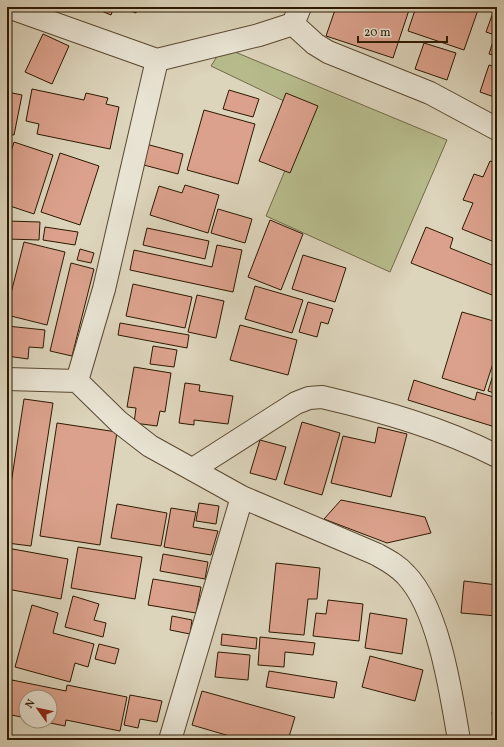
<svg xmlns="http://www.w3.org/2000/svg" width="504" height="747" font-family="Vollkorn,serif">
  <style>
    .green { fill: #b7bb8c; stroke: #726a46 }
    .building { fill: #dba18c; stroke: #2d1900 }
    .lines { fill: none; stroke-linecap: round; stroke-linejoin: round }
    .minor-casing { stroke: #59482f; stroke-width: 24 }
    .minor { stroke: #e8e3d3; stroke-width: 22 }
  </style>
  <rect width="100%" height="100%" fill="#dcd4bb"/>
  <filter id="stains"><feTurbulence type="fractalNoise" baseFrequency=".005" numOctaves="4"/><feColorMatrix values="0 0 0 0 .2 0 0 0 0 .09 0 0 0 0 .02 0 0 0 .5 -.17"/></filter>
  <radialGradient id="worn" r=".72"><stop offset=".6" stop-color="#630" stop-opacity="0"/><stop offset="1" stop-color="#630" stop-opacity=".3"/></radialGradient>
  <path class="green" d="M223 47 447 140 390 272 266 216 309 113 211 66Z"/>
  <path class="building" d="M92 7H114L111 15Z
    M120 7H138L136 13Z
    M336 7H410L393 58 326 36Z
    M416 7H479L464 50 408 31Z
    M495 7H497V56L489 54 495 35 486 32Z
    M43 34 69 46 52 84 25 72Z
    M424 43 456 53 447 80 415 69Z
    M489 65 497 67V98L480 92Z
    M32 89 84 100 86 93 108 98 106 104 119 107 110 149 37 134 39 124 26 121Z
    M229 90 259 99 253 117 223 109Z
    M7 92 22 95 14 135 7 134Z
    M286 93 318 106 290 173 259 161Z
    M204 110 255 124 238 184 187 170Z
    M14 142 53 155 34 214 7 205V164Z
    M146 144 183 154 178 174 140 164Z
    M60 153 99 166 80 225 41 212Z
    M490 161 497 163V243L462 229 473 203 463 200 474 174 483 177Z
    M185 185 219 195 208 233 150 215 159 186 182 193Z
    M218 209 252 219 245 243 211 233Z
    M270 220 303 234 281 290 248 277Z
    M7 221 40 222 39 240 7 239Z
    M45 227 78 232 75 245 43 240Z
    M426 227 453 238 450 248 497 267V297L411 263Z
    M147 228 209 241 205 259 143 245Z
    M24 242 65 252 47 325 7 315V309Z
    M217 245 242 250 233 292 130 270 134 250 212 267Z
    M80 249 94 253 91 263 77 260Z
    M303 255 346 268 335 302 292 289Z
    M71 263 94 269 72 356 50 351Z
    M133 284 192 297 185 328 126 316Z
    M255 286 303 300 292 333 245 319Z
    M197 295 224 301 216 338 188 332Z
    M308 302 333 309 328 324 321 322 317 337 299 332Z
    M462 312 497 322V351L484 391 442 378Z
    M120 323 189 335 187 348 118 335Z
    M240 325 297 340 288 375 230 360Z
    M7 326 45 330 43 348 29 347 28 359 7 356Z
    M153 346 177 350 174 367 150 364Z
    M497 362V394L488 391Z
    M134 367 171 373 165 412 160 411 157 426 134 423 136 408 127 407Z
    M414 380 475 400 477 392 497 398V421L495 427 408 400Z
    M185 383 200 385 199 391 233 396 228 424 194 420V425L179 423Z
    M24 399 53 403 31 546 7 543V510Z
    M7 421H11L9 450H7Z
    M302 422 340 433 322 495 284 484Z
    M57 423 117 432 100 545 40 536Z
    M378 427 407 434 391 497 331 483 343 436 375 443Z
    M260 440 286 447 276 480 250 473Z
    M341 500 425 517 431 533 387 543 324 519Z
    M199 503 219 506 216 524 196 521Z
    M117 504 167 513 161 546 111 538Z
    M171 508 196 512 193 527 218 531 211 555 164 547Z
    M78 547 142 557 135 599 71 588Z
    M7 548 68 559 61 599 7 589Z
    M163 554 208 562 205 579 160 571Z
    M276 563 320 568 317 599H308L304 635 269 632Z
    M153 579 201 587 196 613 148 605Z
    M464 581 497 585V616L461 613Z
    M73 596 99 604 94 620 106 623 103 637 65 627Z
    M328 600 363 604 359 641 313 636 316 613 326 614Z
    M32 605 58 613 53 633 94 644 88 667 75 663 70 682 15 667Z
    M370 613 407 619 402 654 365 648Z
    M172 616 192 620 190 634 170 630Z
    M222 634 257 638 256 649 221 645Z
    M260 637 315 643 313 655 285 652 284 667 258 665Z
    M99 644 119 649 115 664 95 659Z
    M218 652 250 655 248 680 215 677Z
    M370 656 423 670 415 701 362 687Z
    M269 671 337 682 334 698 266 687Z
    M12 680 66 691 67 685 127 697 120 731 66 720 65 726 40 721H50V697H26V718L7 714V702Z
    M202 691 295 717 288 740 268 737 267 740H243L192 725Z
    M130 695 162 701 157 722 140 719 138 728 124 725Z
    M492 712H497V740H495Z
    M206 735 223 740H204Z"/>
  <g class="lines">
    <g class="minor-casing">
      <path id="minor" d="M293 24 315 44 328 52 430 93 497 129
        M157 60 259 35 293 24 300 7
        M7 379 77 381 104 289 157 60 8 7
        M77 381 119 422 150 446 242 497 376 554C387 560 397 565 406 575 439 609 451 693 459 740
        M193 469 296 403 309 398 322 397C382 411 442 428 497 456
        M170 740 242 497"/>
    </g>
    <use href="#minor" class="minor"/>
  </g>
  <rect width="504" height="747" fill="none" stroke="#dcd4bb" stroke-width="24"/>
  <rect x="8" y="8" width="488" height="731" fill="none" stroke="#2d1900" stroke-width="2"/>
  <rect x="12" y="12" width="480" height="723" fill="none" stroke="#2d1900"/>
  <g transform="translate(38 709) rotate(303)"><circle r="19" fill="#e8e3d3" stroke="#9d927f"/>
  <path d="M0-3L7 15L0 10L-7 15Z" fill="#8f2418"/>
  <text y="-6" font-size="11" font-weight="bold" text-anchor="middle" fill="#2d1900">N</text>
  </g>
  <path d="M358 36v6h89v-6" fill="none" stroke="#2d1900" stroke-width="2"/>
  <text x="364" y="36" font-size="12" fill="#2d1900" stroke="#e8e3d3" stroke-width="3" paint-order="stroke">20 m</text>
  <rect width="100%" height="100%" filter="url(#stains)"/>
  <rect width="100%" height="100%" fill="url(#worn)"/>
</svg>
